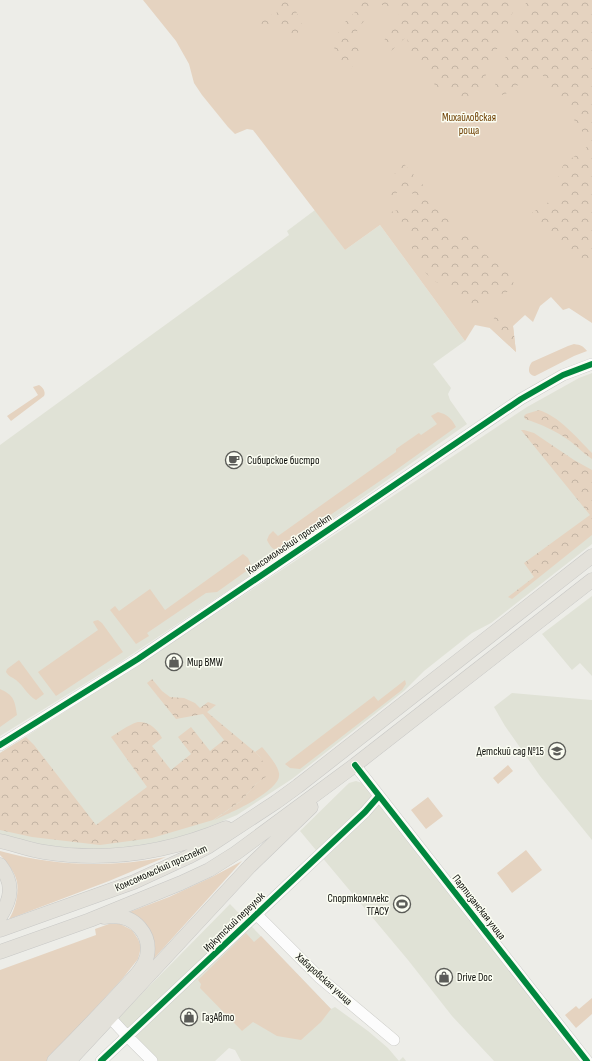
<svg xmlns="http://www.w3.org/2000/svg" width="592" height="1061" font-family="'Sofia Sans Condensed',sans-serif">
  <style>
    .built { fill: #e0e2d6 }
    .green { fill: #e5d3c0 }
    .forest { fill: url(#forest-crowns) }
    .lines { fill: none; stroke-linecap: round; stroke-linejoin: round }
    .minor-casing { stroke: #cbcbc7; stroke-width: 12 }
    .major-casing { stroke: #c8c8c6; stroke-width: 15 }
    .minor { stroke: #fcfcfc; stroke-width: 11 }
    .major { stroke: #e3e1da; stroke-width: 14 }
    .cycleway-casing { stroke: #fbfdf2; stroke-width: 8 }
    .cycleway { stroke: #00873e; stroke-width: 6 }
    .labels { text-anchor: middle; dominant-baseline: central; stroke-width: 3; stroke-linejoin: round; paint-order: stroke }
    .park-label { font-size: 11px; fill: #6d3e00; stroke: #fbfdf2 }
    .poi-label { font-size: 11px; fill: #0d0e0a; stroke: #fbfdf2; text-anchor: start }
    .street-label { font-size: 11px; fill: #0d0e0a; stroke: #fbfdf2 }
  </style>
  <defs>
    <pattern id="forest-crowns" width="20" height="18" patternUnits="userSpaceOnUse"><rect width="20" height="18" fill="#e5d3c0"/><path d="M2 6a3 3 0 1 1 6 0M12 15a3 3 0 1 1 6 0" fill="none" stroke="#c3b4a4"/></pattern>
  </defs>
  <rect width="100%" height="100%" fill="#edede8"/>
  <path class="built" d="M315 210 345 250 380 225 465 341 433 364 451 388 448 394 450 400 467 424 281 555 122 661 0 736V445L289 235 287 231Z
    M592 373V544L491 623 472 633 424 671 404 691 292 779 237 815 201 830 173 840 141 846 107 850 44 846 0 835V753L146 660 527 407 579 378Z
    M592 596V676L580 663 572 670 542 634Z
    M512 693 592 700V840L540 776 505 726 494 707Z
    M356 781 362 783 366 787 580 1061H494L452 1016 408 960 300 831 349 783Z
    M230 904 331 1009 335 1007 368 1031 388 1048 399 1061 403 1057 406 1061H241L235 1050 229 1048 215 1061H158L142 1045 118 1018Z"/>
  <path class="green" d="M143 0H592V323L569 308 563 310 551 297 540 306 533 322 525 315 513 326 516 352 490 328 475 325 465 341 380 225 345 250 253 130 247 129 235 134 228 127 202 95 194 83 189 64 176 41Z
    M574 344C581 345 583 346 587 351L574 356 535 376C527 375 528 367 532 362L568 346Z
    M39 385C43 387 46 392 44 396L11 421 7 416 38 395 33 387Z
    M438 412C447 414 452 419 456 427L396 470 279 550C272 550 270 546 267 540L269 535 273 531 278 536 396 452V449L419 433 421 435 437 424 431 416Z
    M243 554 248 558 252 567 217 592 206 593 147 633 149 636 136 644 110 610 115 606 119 611 150 589 165 610Z
    M98 620 102 623 123 652 56 696 38 672 98 630 93 622 94 621Z
    M19 660 44 694 36 700C27 695 24 686 16 680 12 677 8 676 6 672L7 669Z
    M405 680 406 684 402 690 300 769 290 768 285 764 374 696 378 701Z
    M0 689C14 695 15 701 17 715L0 727Z
    M262 747C268 754 277 764 279 773 283 791 227 814 214 820L241 801 256 784 266 776 260 757 255 752Z
    M508 765 513 771 498 784 493 778Z
    M428 797 443 816 426 829 411 810Z
    M526 850 542 870 512 893 497 873Z
    M0 851C54 866 111 868 166 857L109 881 9 919C15 910 19 894 17 882 15 872 7 862 0 855Z
    M242 861 149 964 152 954 127 913 169 897 212 877Z
    M109 924H120L132 930 138 939 141 947 138 959 123 978 47 1061H0V970L96 935 95 929Z
    M246 933 254 942 261 936 331 1009 321 1022 301 1040 277 1036 253 1022 242 1031 200 988 201 984 198 980Z
    M592 998V1014L576 1028 565 1015 576 1006 579 1009Z"/>
  <path class="forest" d="M276 0H290L302 23 297 35 259 23 260 10 277 17Z
    M361 0H518L476 98 466 101 435 86 428 64 409 52 407 36 391 51 381 46 401 11 376 3 357 31 360 55 350 70 339 62 334 47 340 27 357 10Z
    M527 0H592V265L530 221 529 216 533 212 563 193 558 175 564 164 591 144 539 70 504 95 496 94 495 85Z
    M404 164 423 185 433 201 443 211 450 222V236L452 240 460 234 473 232V238L480 250 501 267H506L514 276 513 286 505 294 494 293 473 307 460 301 443 286 433 280 421 268 413 254 410 236 411 225 400 221 391 212 415 205 416 193 410 194 403 187 393 196 386 198 383 195 389 186 401 181 400 174 391 173 393 167Z
    M495 316 513 326 516 352 490 328Z
    M539 410C560 417 576 437 592 453V459C584 454 578 447 570 441 556 431 541 424 525 419L524 416 526 414Z
    M521 430H524L534 433 574 460 592 470V535L512 599 508 597 534 577 524 563 590 515Z
    M152 679 162 691 170 697 184 698 195 703 200 708 208 702 216 705 207 712 255 752 260 757 267 768V776L256 784 241 801 213 820 152 838 100 845 32 837 0 830V753L26 737 34 745 96 825 147 787 111 737C117 733 133 722 139 722 149 721 158 730 162 738L152 746 171 770 191 754 178 737 191 727 210 751 224 740 203 714 176 719 147 683Z"/>
  <g class="lines">
    <g class="minor-casing">
      <path id="minor" d="M0 745 138 659 521 399 563 375 592 364
        M355 765 587 1061
        M256 914 320 978 394 1040
        M105 1012 128 1037 152 1061
        M101 1061 365 812 379 796"/>
    </g>
    <g class="major-casing">
      <path id="major" d="M0 841C15 844 29 850 44 852 107 862 167 853 226 828
        M0 865C14 883 12 898 0 917
        M0 930 134 882 188 857 209 846 276 802 298 786 592 556
        M0 952 90 920 181 883 209 870 236 853 355 765 592 580
        M54 1061C78 1037 101 1013 124 988 132 979 144 969 147 956 149 946 147 936 140 928 131 917 118 915 104 917
        M69 1061 149 975 250 866 311 807"/>
    </g>
    <use href="#minor" class="minor"/>
    <use href="#major" class="major"/>
    <g class="cycleway-casing">
      <path id="cycleway" d="M0 745 138 659 521 399 563 375 592 364
        M355 765 587 1061
        M101 1061 365 812 379 796"/>
    </g>
    <use href="#cycleway" class="cycleway"/>
  </g>
  <defs>
    <g id="cafe-ring" transform="scale(0.9)"><circle r="9.5" fill="#fbfdf2" stroke="#5b5c58" stroke-width="1.5"/><path d="M-5.5-4.5H6V0H3Q3 3.5 0 3.5H-2.5Q-5.5 3.5-5.5 0ZM3-3.2v2h1.7v-2ZM-6 4.5H4V6H-6Z" fill="#5b5c58"/></g>
    <g id="shop-ring" transform="scale(0.9)"><circle r="9.5" fill="#fbfdf2" stroke="#5b5c58" stroke-width="1.5"/><path d="M-5-2.5h2.3a2.7 3.5 0 0 1 5.4 0H5L5.5 6h-11ZM-1.5-2.5h3a1.5 2.3 0 0 0-3 0Z" fill="#5b5c58"/></g>
    <g id="school-ring" transform="scale(0.9)"><circle r="9.5" fill="#fbfdf2" stroke="#5b5c58" stroke-width="1.5"/><path d="M0-5L7-2L0 1L-7-2ZM-4 1L0 2.5L4 1V4Q0 6-4 4Z" fill="#5b5c58"/></g>
    <g id="stadium-ring" transform="scale(0.9)"><circle r="9.5" fill="#fbfdf2" stroke="#5b5c58" stroke-width="1.5"/><path d="M0-5a6.5 5 0 1 0 0 10a6.5 5 0 1 0 0-10ZM-3.5-1.8h7v3.6h-7Z" fill="#5b5c58"/></g>
  </defs>
  <g fill-rule="evenodd">
    <use href="#cafe-ring" x="234" y="460"/>
    <use href="#shop-ring" x="174" y="662"/>
    <use href="#school-ring" x="557" y="751"/>
    <use href="#stadium-ring" x="402" y="904"/>
    <use href="#shop-ring" x="444" y="977"/>
    <use href="#shop-ring" x="189" y="1017"/>
  </g>
  <g class="labels">
    <g class="park-label">
      <text x="469" y="117">Михайловская<tspan x="469" dy="13">роща</tspan></text>
    </g>
    <g class="poi-label">
      <text x="247" y="460">Сибирское бистро</text>
      <text x="187" y="662">Мир BMW</text>
      <text x="544" y="751" text-anchor="end">Детский сад №15</text>
      <text x="389" y="898" text-anchor="end">Спорткомплекс<tspan x="389" dy="13">ТГАСУ</tspan></text>
      <text x="457" y="977">Drive Doc</text>
      <text x="202" y="1017">ГазАвто</text>
    </g>
    <g class="street-label">
      <text transform="translate(289 544) rotate(-34)">Комсомольский проспект</text>
      <text transform="translate(161 868) rotate(-24)">Комсомольский проспект</text>
      <text transform="translate(479 907) rotate(52)">Партизанская улица</text>
      <text transform="translate(234 922) rotate(-44)">Иркутский переулок</text>
      <text transform="translate(324 979) rotate(42)">Хабаровская улица</text>
    </g>
  </g>
</svg>
